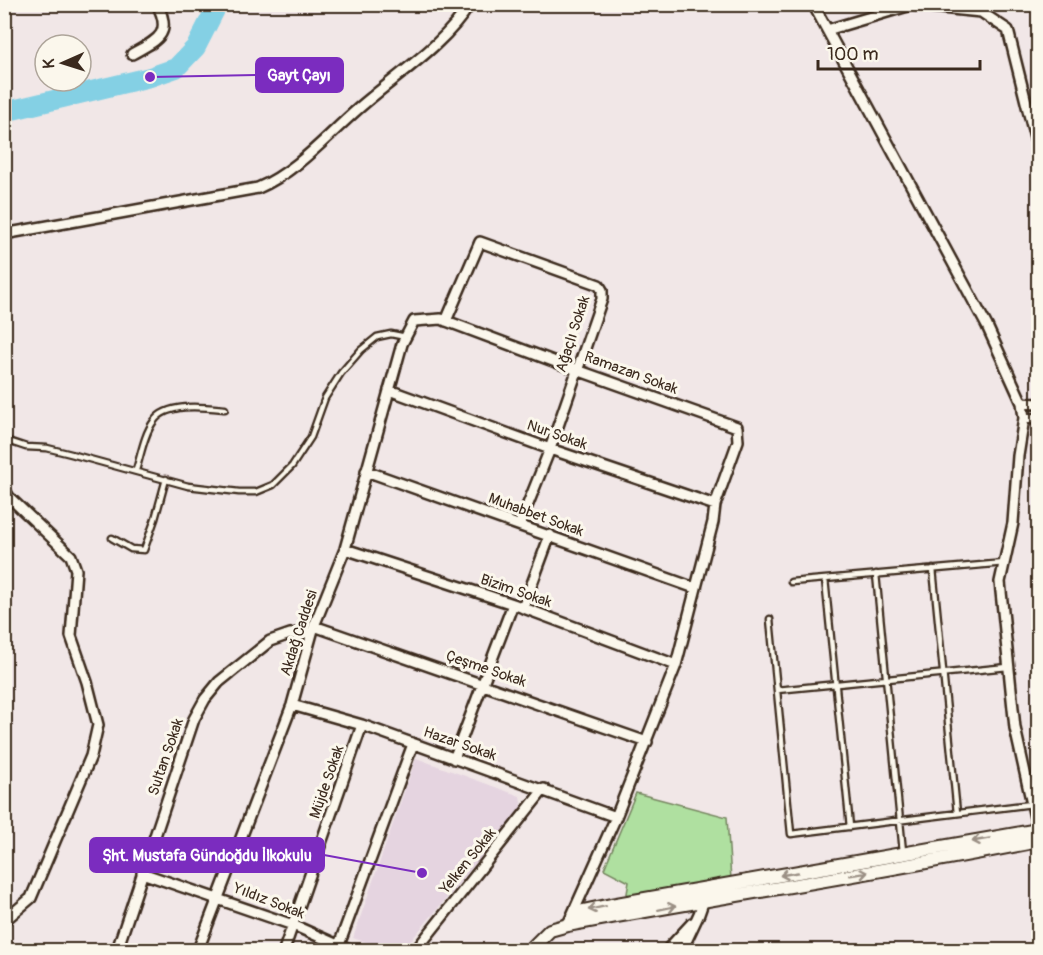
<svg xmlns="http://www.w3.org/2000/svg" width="1043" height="955" font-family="Pangolin,sans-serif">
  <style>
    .built { fill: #e5d4e0 }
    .green { fill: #afe0a0; stroke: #75855f; stroke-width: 1.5 }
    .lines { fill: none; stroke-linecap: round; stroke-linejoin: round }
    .river { stroke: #84d0e4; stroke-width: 20 }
    .service-casing { stroke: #3b2a1e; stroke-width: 9 }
    .minor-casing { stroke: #3b2a1e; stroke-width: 14 }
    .tertiary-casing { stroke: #3b2a1e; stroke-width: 16 }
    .service { stroke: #fbf7ec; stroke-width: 4.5 }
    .minor { stroke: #fbf7ec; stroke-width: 9 }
    .tertiary { stroke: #fbf7ec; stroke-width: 12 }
    .oneway { stroke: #9b9085 }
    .labels { text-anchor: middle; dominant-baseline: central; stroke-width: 6; stroke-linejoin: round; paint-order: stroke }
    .street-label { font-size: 15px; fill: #3b2a1e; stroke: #fbf7ec }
    .leader { fill: none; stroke: #7b2cbf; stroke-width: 2 }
    .callout-dot { fill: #7b2cbf; stroke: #fbf7ec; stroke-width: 2 }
    .callout { fill: #7b2cbf; stroke: #7b2cbf; stroke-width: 2 }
    .callout-label { font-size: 16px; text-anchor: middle; font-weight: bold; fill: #fff }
  </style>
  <rect width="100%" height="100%" fill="#f1e7e7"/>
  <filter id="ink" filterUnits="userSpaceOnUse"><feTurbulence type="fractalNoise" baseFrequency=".0167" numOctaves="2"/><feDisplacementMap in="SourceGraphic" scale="12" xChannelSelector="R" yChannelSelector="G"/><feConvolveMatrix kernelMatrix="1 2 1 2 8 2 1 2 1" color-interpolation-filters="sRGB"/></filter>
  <g filter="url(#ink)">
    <path class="built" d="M416 758 520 796 522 808 403 950H389L353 938Z"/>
    <path class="green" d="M636 793 727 817 731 880 626 899 629 882 604 869Z"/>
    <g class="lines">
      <path class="river" d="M4 112 150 77 176 68 196 47 218 4"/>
      <g class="service-casing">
        <path id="service" d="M5 440 26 447 47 448 71 454 188 486 239 492H256L273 485 292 466 311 437 325 398 341 373 361 350 377 337 391 334 406 337
          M136 470C141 455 144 434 154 421 167 402 205 407 225 409
          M112 538 131 549 144 550 155 519 166 479
          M933 569 957 813
          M876 574 903 852
          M825 579 850 827
          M791 582 1005 563
          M770 619 791 834 1032 804
          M777 690 1008 667"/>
      </g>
      <g class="minor-casing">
        <path id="minor" d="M813 4 987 326 1022 403 1024 418 1018 456 1013 523 1000 582 1015 728 1038 831
          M827 30 911 5 981 12 1008 30 1038 150
          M132 54C157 40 173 35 157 4
          M4 234 258 188C300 170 331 131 366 102 401 72 445 44 470 4
          M446 321 480 242 599 285 602 290V299L550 449 520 524
          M389 390 550 449 715 505
          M1022 403 1038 404
          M1024 418 1038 419
          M4 440H5
          M366 471 695 588
          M4 489 9 497 71 556 76 570 71 636 87 682 98 725 91 756 31 898 4 921
          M345 549 513 604 676 665
          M523 608 550 535
          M314 626 647 742
          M292 705 362 725 616 817
          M454 759 513 604
          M142 873 293 925 349 950
          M339 945 413 744
          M117 950 194 719 205 699 219 682 270 641 290 634 312 632
          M198 950 292 705 314 626 345 549 402 344 414 321 441 319 577 370 737 427 738 441 715 505 713 522 676 665 616 817 569 922
          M284 950 362 725
          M416 950 544 789
          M667 950 692 923
          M682 950 699 914 705 897"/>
      </g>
      <g class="tertiary-casing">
        <path id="tertiary" d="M569 924 583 911 611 905 1038 830
          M530 950 550 930 568 925C725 896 882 872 1038 841"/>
      </g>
      <use href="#service" class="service"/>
      <use href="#minor" class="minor"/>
      <use href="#tertiary" class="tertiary"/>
    </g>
    <defs><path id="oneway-shaft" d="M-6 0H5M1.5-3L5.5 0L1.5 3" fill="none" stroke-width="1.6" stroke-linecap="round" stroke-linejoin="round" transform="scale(1.5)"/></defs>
    <g class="oneway">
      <use href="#oneway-shaft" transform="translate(981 840) rotate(170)"/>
      <use href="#oneway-shaft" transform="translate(789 874) rotate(170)"/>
      <use href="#oneway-shaft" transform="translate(859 874) rotate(-9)"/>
      <use href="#oneway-shaft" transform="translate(597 908) rotate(168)"/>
      <use href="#oneway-shaft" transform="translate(667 908) rotate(-12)"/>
    </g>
  </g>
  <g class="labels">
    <g class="street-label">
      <text transform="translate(573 334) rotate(-72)">Ağaçlı Sokak</text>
      <text transform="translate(631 373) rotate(20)">Ramazan Sokak</text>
      <text transform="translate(557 435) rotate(19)">Nur Sokak</text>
      <text transform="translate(536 515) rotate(20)">Muhabbet Sokak</text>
      <text transform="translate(516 591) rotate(19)">Bizim Sokak</text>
      <text transform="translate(299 633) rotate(-72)">Akdağ Caddesi</text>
      <text transform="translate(486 669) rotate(19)">Çeşme Sokak</text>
      <text transform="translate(460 744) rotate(19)">Hazar Sokak</text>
      <text transform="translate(166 757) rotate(-71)">Sultan Sokak</text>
      <text transform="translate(327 782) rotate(-71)">Müjde Sokak</text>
      <text transform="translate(468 861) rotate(-51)">Yelken Sokak</text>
      <text transform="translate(269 901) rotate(21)">Yıldız Sokak</text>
    </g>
  </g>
  <path class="leader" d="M150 77L256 75M422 873L324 855"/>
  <g class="callout-dot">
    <circle cx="150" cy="77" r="6"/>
    <circle cx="422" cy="873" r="6"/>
  </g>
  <g class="callout">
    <rect x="256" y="58" width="87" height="34" rx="6"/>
    <rect x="90" y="838" width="234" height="34" rx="6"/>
  </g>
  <g class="callout-label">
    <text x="299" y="81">Gayt Çayı</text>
    <text x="207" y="861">Şht. Mustafa Gündoğdu İlkokulu</text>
  </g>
  <rect width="1043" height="955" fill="none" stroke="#fbf7ec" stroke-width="24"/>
  <rect x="12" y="12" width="1019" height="931" fill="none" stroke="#3b2a1e" stroke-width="2" filter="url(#ink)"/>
  <g transform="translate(63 63) rotate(267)"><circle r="28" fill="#fbf7ec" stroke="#aea59a" stroke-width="1.5"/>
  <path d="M0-4.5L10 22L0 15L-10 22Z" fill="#3b2a1e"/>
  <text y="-9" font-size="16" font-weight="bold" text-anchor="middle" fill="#3b2a1e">K</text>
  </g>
  <path d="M818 60v9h162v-9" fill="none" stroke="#3b2a1e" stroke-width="3"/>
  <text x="827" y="60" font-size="18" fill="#3b2a1e" stroke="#fbf7ec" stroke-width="4.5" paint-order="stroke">100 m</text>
</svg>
